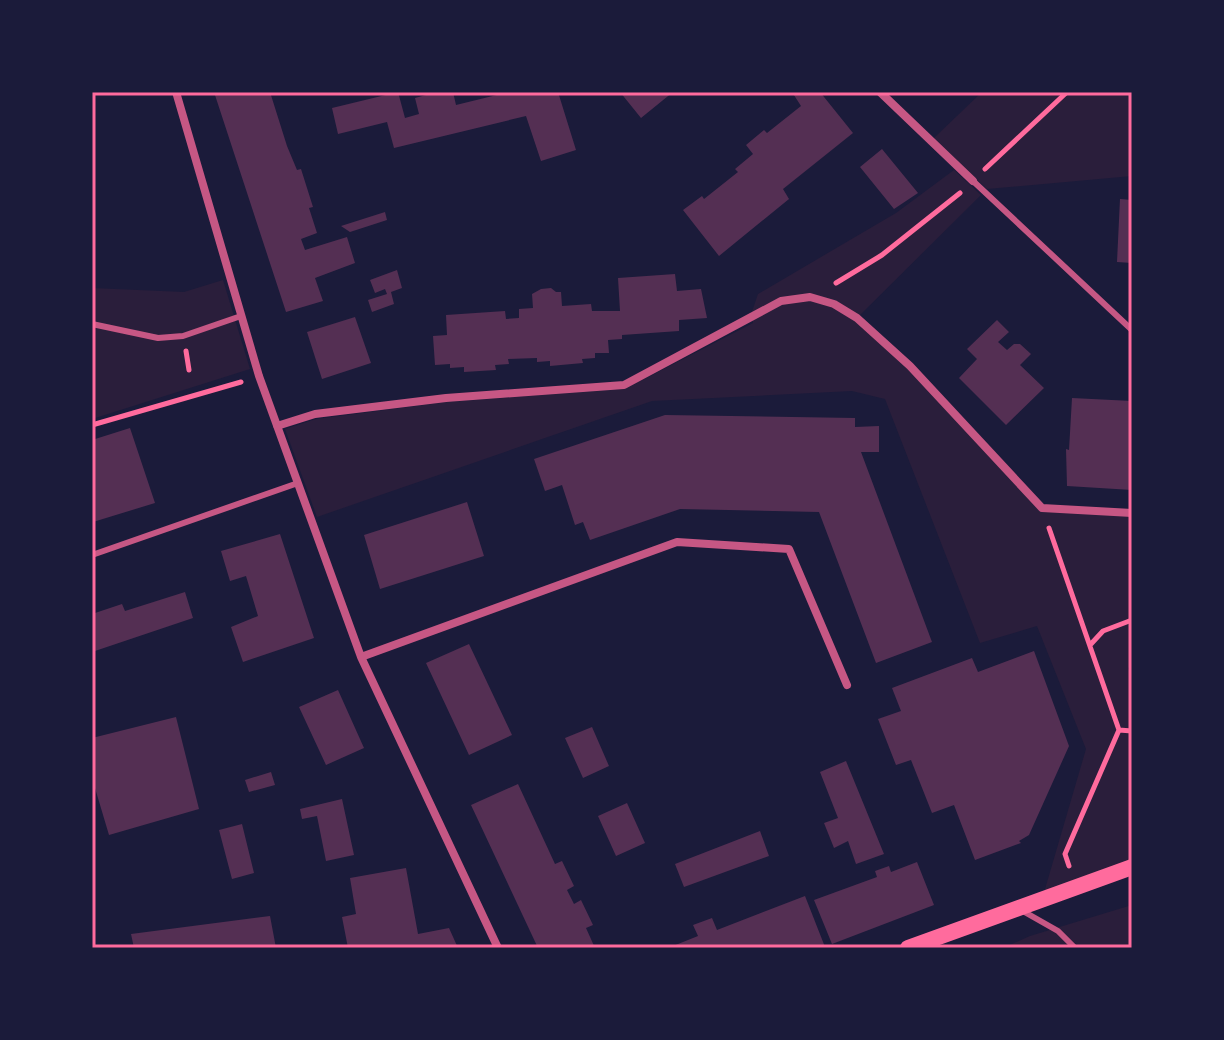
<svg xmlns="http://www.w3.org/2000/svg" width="1224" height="1040" font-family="'Golos Text',sans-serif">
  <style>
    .green { fill: #2a1e3b }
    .building { fill: #542f53 }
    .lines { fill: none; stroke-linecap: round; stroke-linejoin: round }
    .path { stroke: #ff6b9d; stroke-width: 5 }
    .service { stroke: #c65784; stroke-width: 6 }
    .minor { stroke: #c65784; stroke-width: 8 }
    .secondary { stroke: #ff6b9d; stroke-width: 16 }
    .neatline { fill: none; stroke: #ff6b9d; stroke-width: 3 }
  </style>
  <rect width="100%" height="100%" fill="#1b1b3a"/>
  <path class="green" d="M982 92H1132V176L987 189 934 138Z
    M954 170 981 195 858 317 910 368 1041 509 1132 513V666L1128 668 1132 680V865L1043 896 1086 749 1037 626 980 643 885 399 852 391 652 401 317 517 285 429 316 419 447 402 625 389 753 323 751 315 758 294 896 213Z
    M223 280 250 369 92 419V288L184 292Z
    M1132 905V948H1003L1030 936Z"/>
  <path class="building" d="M214 92H270L287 146 297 170 301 169 313 207 309 208 317 233 301 239 305 250 347 237 355 263 315 278 323 301 286 312Z
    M398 92 405 118 419 114 415 98 437 92H453L456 105 509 92H558L576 150 541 161 526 116 394 148 387 122 338 134 332 108Z
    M620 92H673L641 118Z
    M792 92H820L853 133 783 189 789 199 719 256 683 210 702 196 704 199 738 172 735 169 753 154 746 145 764 130 767 133 801 106Z
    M882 149 918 193 894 209 860 167Z
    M1120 199 1132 200V263L1117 262Z
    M385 212 387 220 350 232 341 226Z
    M397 270 402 288 391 292 394 304 372 312 368 300 387 294 385 289 375 293 370 280Z
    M675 274 677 291 701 289 707 318 679 320V331L622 335V339L608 340 609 353H595V358L582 359 583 363 550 366V361L537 362V358L508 359 509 364 495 365 496 370 464 372V367L450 368V364L435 365 433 336 447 335 446 315 505 311 506 319 519 318V309L533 308 532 294 541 289 551 288 556 292H561L562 306 591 304 592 311H620L618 278Z
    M355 317 371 363 322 379 307 332Z
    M997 320 1009 332 998 342 1007 350 1014 344H1020L1031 354 1020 365 1044 388 1006 425 959 378 977 359 967 349Z
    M1072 398 1132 401V490L1067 486 1066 449 1069 450Z
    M665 415 855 418V427L879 426V452H861L932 642 876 663 819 512 680 509 590 540 583 522 575 525 562 485 545 491 534 459Z
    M130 428 155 503 93 522 92 440Z
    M467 502 484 556 380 589 364 535Z
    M280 534 314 638 243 662 231 627 258 616 246 576 230 581 221 551Z
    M185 592 193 618 92 652V614L122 604 125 611Z
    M469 644 512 735 469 755 426 663Z
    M1034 651 1069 746 1029 835 1019 841 1021 843 975 860 954 805 932 813 911 760 896 765 878 719 901 711 892 688 972 658 978 672Z
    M338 690 364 748 326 765 299 707Z
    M176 717 199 809 109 835 92 778V738Z
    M592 727 609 766 583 778 565 738Z
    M846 761 884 854 856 864 848 841 834 848 824 823 838 818 820 772Z
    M271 772 275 785 249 792 245 780Z
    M518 784 555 864 562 861 574 886 567 890 574 904 581 900 593 925 586 928 595 948H538L471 805Z
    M342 799 354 855 326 861 317 816 302 819 300 809Z
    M627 803 645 843 616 856 598 816Z
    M242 824 254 873 232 879 219 830Z
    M760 831 769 856 684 887 675 864Z
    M917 862 934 905 832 944 814 900 877 877 875 871 889 866 891 872Z
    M406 868 418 934 449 928 458 948H348L342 917 356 914 350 878Z
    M805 896 825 947 821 948H668L698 936 693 925 712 918 717 930Z
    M270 916 276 948H134L131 934Z"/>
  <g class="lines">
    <path class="path" d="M985 169 1067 92
      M836 283 882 255 960 193
      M186 351 189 370
      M92 425 241 382
      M1049 528 1119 730 1065 854 1069 866
      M1091 644 1103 631 1132 620
      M1119 730 1132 731"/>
    <path class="service" d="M973 181 1132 330
      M92 324 158 338 183 336 241 316
      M92 555 298 483
      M1021 910 1058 931 1075 948"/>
    <path class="minor" d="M176 92 259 376 361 657 498 948
      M880 92 973 181
      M277 426 315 414 446 398 624 385 781 301 810 297 834 304 857 318 910 366 1042 508 1132 513
      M361 657 677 542 789 549 847 685"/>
    <path class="secondary" d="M908 948 1132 867"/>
  </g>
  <rect width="1224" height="1040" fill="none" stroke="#1b1b3a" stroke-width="188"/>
  <rect x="94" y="94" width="1036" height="852" class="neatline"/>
</svg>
